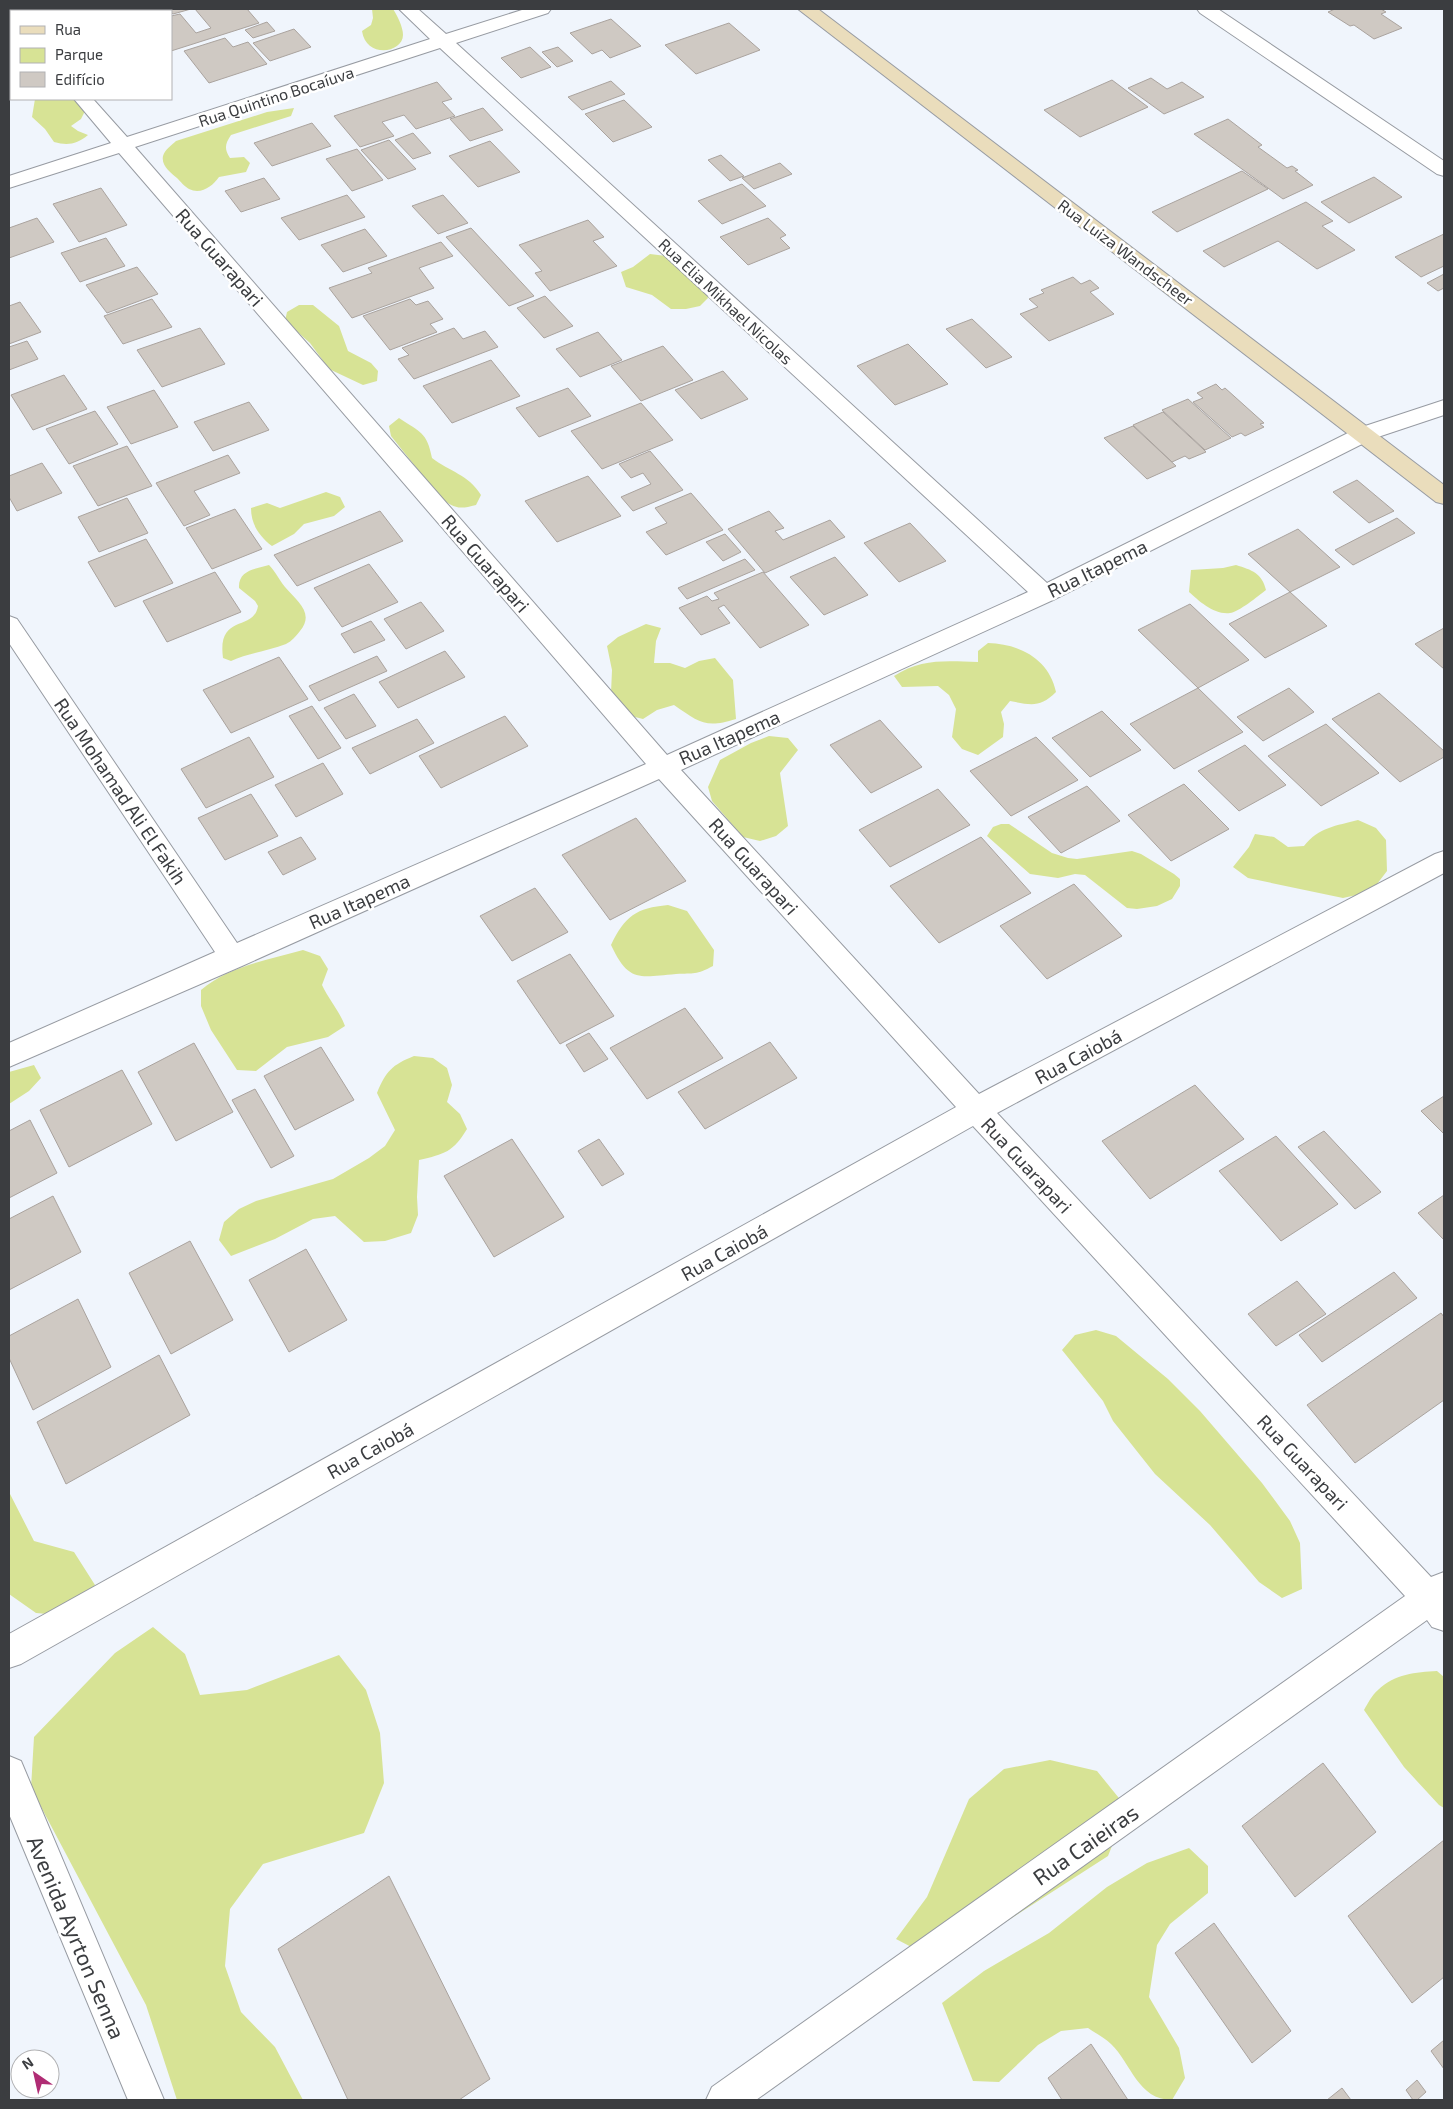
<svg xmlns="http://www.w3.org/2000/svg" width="1453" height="2109" font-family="'Exo 2',sans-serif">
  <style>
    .green { fill: #d7e395 }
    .building { fill: #cfc9c3; stroke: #aaa39e }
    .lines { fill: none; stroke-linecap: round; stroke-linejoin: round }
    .street-casing { stroke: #979ba2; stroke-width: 2 }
    .secondary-casing { stroke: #979ba2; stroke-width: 2 }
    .street { fill: #fff; fill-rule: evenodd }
    .secondary { fill: #eaddbc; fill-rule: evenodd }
    .labels { text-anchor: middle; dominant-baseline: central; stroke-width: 5; stroke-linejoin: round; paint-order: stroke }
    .far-street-label { font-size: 16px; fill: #3b3d40; stroke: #fff }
    .street-label { font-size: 19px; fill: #3b3d40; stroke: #fff }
    .near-street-label { font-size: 22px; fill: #3b3d40; stroke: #fff }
  </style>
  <rect width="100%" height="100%" fill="#f0f5fc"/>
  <path class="green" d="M372 9H393C397 15 403 27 403 35 403 53 366 59 362 31L371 25 373 18Z
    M35 99H74L85 111 81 119 71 126 78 131 88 135C77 144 68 146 54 142L45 129 32 117Z
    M294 108 291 116 231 135C225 144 224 149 230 158L244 157 250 163 246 172 219 177C213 186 201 195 189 189 185 187 180 181 177 178 171 173 161 166 163 156 165 149 172 145 176 141L267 112Z
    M650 254 666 256 705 290 708 298 700 306 686 309H671L652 295 626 287 621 272 633 267Z
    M299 305H313L339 326 348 351 371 363 378 371 377 381 363 385 329 369 310 343 285 321 287 312Z
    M399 418C420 432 427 432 432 458 450 472 468 474 481 495L476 505C458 510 453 508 439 496L391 436 389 426Z
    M326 492 340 497 345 507 334 516 304 524 294 534 272 546C259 536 251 524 251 508L267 503 280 508Z
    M269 565C276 572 279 580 285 587 297 601 315 613 300 631 296 636 292 641 286 644 268 651 248 653 231 661L223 658C217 613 254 632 258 606L255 601 239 588C238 570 255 569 269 565Z
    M1236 565C1252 570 1262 573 1266 590 1258 596 1239 612 1230 613 1214 615 1199 601 1189 592L1191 570 1223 568Z
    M646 624 661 628 656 641 654 663H670L685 668 699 661 715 658 733 680 736 719C705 729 699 722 674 705L657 710 643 719 627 715 611 693 612 670 607 646 618 637Z
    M988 643C1020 644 1049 659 1056 692 1040 708 1031 705 1010 701L1001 712 1004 724 1003 737 978 755 962 749 952 737 956 709 949 695 938 686 902 687 894 676C921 658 947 661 978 662V651Z
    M769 736 788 738 798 750 780 773 788 826 776 836 760 841 743 837 712 801 708 787 720 760 751 743Z
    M1358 820 1376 828 1386 840 1387 871 1377 884 1361 894 1343 898 1248 878 1233 867 1249 847 1255 834 1274 837 1288 847 1304 846C1319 827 1336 826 1358 820Z
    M1001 824H1009L1052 853 1068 858 1077 859 1132 851 1141 854 1174 874 1180 879V886L1172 899 1157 906 1137 909 1127 908 1085 875 1075 874 1058 878 1030 874 987 836 993 827Z
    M668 905 687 911 714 950 713 966C696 975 694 973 676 974 639 977 629 983 611 945 625 916 636 908 668 905Z
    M303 950 320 956 328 969 322 985C329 1000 339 1010 345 1026L328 1037 287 1047 256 1071 237 1070 211 1030 201 1006V990C229 966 268 960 303 950Z
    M414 1056 433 1058 447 1068 452 1085 447 1102 460 1114 467 1129C453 1152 445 1154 419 1160L417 1197 418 1215 411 1233 385 1241 364 1242 335 1216 313 1219 275 1239 231 1256 219 1240 224 1222 239 1209 256 1201 333 1179 369 1158 385 1146 395 1130 377 1093C386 1071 392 1065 414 1056Z
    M34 1065 41 1078 29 1091 9 1104V1072Z
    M1096 1330 1116 1336 1168 1379 1200 1411 1262 1483 1290 1521 1300 1543 1302 1589 1282 1598 1259 1582 1210 1525 1155 1474 1113 1421 1103 1401 1062 1350 1075 1335Z
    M9 1492 34 1541 74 1552 95 1585 80 1605 58 1615 36 1613 9 1594Z
    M153 1627 185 1654 200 1695 247 1690 339 1655 366 1690 380 1733 384 1783 364 1833 263 1864 230 1909 225 1966 241 2012 275 2047 303 2100H177L146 2005 31 1788 34 1737 115 1653Z
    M1437 1671 1444 1677V1808L1439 1805 1404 1767 1364 1710C1368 1703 1372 1695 1378 1690 1394 1674 1416 1672 1437 1671Z
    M1050 1760 1097 1771 1127 1808 1108 1856 942 1963 896 1939 927 1897 969 1799 1004 1769Z
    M1189 1848 1208 1866V1893L1170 1924 1157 1945 1149 1997 1179 2048 1185 2078 1172 2100C1138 2100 1131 2063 1111 2044 1105 2038 1095 2033 1088 2028L1061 2031 1038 2045 999 2082 973 2081 942 2003 984 1971 1049 1933 1107 1887 1147 1863Z"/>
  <path class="building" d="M168 9H191L173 14Z
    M195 9H247L259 23 171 51V16L180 14 196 33 211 28Z
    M1335 9H1381L1386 12 1381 14 1402 28 1374 39 1354 25 1350 26 1328 12Z
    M611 19 641 46 610 58 602 50 592 54 570 33Z
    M267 22 275 31 253 38 245 30Z
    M729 23 760 50 696 74 665 45Z
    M294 29 311 47 270 61 253 43Z
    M225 38 233 47 248 42 267 64 209 83 184 51Z
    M530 47 551 67 521 78 501 58Z
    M558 47 573 61 557 67 542 52Z
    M1151 78 1167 89 1182 82 1204 97 1164 114 1128 88Z
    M1112 80 1148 107 1080 137 1044 110Z
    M611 81 625 94 582 110 568 97Z
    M437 82 452 99 442 102 455 116 416 129 404 115 382 122 394 136 360 147 334 116Z
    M624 100 652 127 613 142 585 114Z
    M483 108 503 130 470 141 450 119Z
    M1228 119 1262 145 1258 147 1287 168 1292 166 1298 170 1295 171 1313 185 1283 199 1194 134Z
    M312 123 331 146 272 166 254 143Z
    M413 133 431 153 413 159 395 140Z
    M389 140 416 169 388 179 361 150Z
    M490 141 520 172 478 187 449 156Z
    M357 149 383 180 352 191 326 159Z
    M721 155 744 176 730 181 708 160Z
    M780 163 792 174 754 189 742 178Z
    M1242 171 1268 189 1177 232 1152 212Z
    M1374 177 1402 197 1349 223 1321 202Z
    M264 178 280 199 241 212 225 191Z
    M742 184 766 206 722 224 698 201Z
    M101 188 127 225 79 242 53 204Z
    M347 195 365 217 299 240 281 218Z
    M443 195 468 223 438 234 412 206Z
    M1306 202 1333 221 1322 226 1355 250 1317 269 1278 241 1224 267 1203 251Z
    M37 218 54 242 9 258V228Z
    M768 218 786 235 780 238 790 248 748 265 720 237Z
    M588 220 604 237 593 241 617 266 550 291 535 273 542 271 519 245Z
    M471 228 534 296 509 306 446 237Z
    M365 229 387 256 343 272 321 245Z
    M1444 234V266L1421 277 1395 257Z
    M106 238 125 266 80 282 61 253Z
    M441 242 453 256 419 268 434 288 352 318 329 288 372 273 368 268Z
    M137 267 158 294 107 313 86 285Z
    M1444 274V288L1438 291 1427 283Z
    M1073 277 1081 284 1090 280 1099 288 1090 292 1114 314 1049 341 1020 314 1038 307 1029 299 1044 293 1041 290Z
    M545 296 573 326 544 338 517 308Z
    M152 299 172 327 123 344 104 316Z
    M410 299 416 305 428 301 443 319 430 324 437 332 390 350 363 316Z
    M20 302 41 332 9 344V306Z
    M972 319 1012 357 986 368 946 329Z
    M200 328 225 364 162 387 137 350Z
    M454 328 463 339 485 331 498 347 414 379 398 359 409 355 402 348Z
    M598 332 622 360 580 377 556 349Z
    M27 341 38 359 9 370V347Z
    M908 344 948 384 895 405 857 366Z
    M663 346 693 380 641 401 611 366Z
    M491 360 520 396 452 423 423 386Z
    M723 371 748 399 701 419 675 390Z
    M64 375 87 409 33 430 11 395Z
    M1216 384 1222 390 1225 388 1264 423 1260 424 1264 427 1245 436 1241 433 1232 437 1193 402 1203 398 1197 393Z
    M568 388 591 416 539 437 516 408Z
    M154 390 178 427 131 444 107 407Z
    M1188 399 1231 438 1205 450 1162 410Z
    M249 402 269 430 213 451 194 422Z
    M641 403 673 440 602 469 571 431Z
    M95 411 118 444 69 464 46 429Z
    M1163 412 1202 448 1206 452 1189 459 1185 456 1172 462 1133 425Z
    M1133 426 1176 466 1147 479 1104 438Z
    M127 446 152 486 98 506 73 466Z
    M650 451 683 490 633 511 621 497 651 484 643 473 631 478 619 464Z
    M228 455 240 473 194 491 210 515 184 526 156 483Z
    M42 463 62 493 17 511 9 497V476Z
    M588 476 621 516 557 542 525 501Z
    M1357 480 1394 511 1369 523 1333 492Z
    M691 493 723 530 666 555 646 532 667 523 655 508Z
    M127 498 148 533 99 552 78 517Z
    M235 509 262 549 212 569 186 528Z
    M380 511 403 541 297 586 274 555Z
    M769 511 784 528 775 531 783 540 830 520 845 537 765 573 728 529Z
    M1397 518 1415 533 1353 565 1335 550Z
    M910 523 946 561 899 582 864 543Z
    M1298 529 1340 567 1290 592 1248 554Z
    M725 534 741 552 723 561 706 542Z
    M146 539 173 583 115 607 88 562Z
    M835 557 868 595 824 615 790 577Z
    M745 559 755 570 687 599 678 588Z
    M369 564 398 602 342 627 314 588Z
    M215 572 241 612 167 642 143 601Z
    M763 572 809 625 760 648 724 605 718 608 730 623 701 635 679 608 707 596 712 601 719 599 714 593Z
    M1290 592 1327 626 1265 658 1229 624Z
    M421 602 444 631 406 649 384 619Z
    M1190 604 1249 660 1198 688 1138 630Z
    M371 621 385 640 354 653 341 634Z
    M1444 628V669L1415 644Z
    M445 651 465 677 398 708 379 682Z
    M377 656 387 671 319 701 309 686Z
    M279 657 308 699 231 733 203 690Z
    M1198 688 1243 732 1174 769 1130 724Z
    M1289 688 1314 712 1263 741 1237 717Z
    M1379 693 1444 751V757L1400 782 1332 719Z
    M354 694 376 726 346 739 324 708Z
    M312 706 341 748 318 759 289 716Z
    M1102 711 1141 750 1090 777 1052 738Z
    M505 716 528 746 441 788 419 756Z
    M417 719 434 743 370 774 352 748Z
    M880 720 922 767 871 793 830 745Z
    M1326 724 1379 773 1321 806 1268 756Z
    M249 737 274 777 206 808 181 769Z
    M1036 737 1078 780 1011 816 970 771Z
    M1245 745 1286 785 1239 811 1198 771Z
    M323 763 343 794 296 817 275 785Z
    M1184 784 1229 829 1171 861 1128 815Z
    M1087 786 1120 821 1061 853 1028 817Z
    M938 789 970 825 890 867 859 830Z
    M251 794 278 836 225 860 198 818Z
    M636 818 686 881 610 920 562 855Z
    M301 837 316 859 283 875 268 852Z
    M981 837 1031 893 939 943 890 886Z
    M1074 884 1122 936 1047 979 1000 926Z
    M535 888 568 932 512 961 480 916Z
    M570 954 614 1016 560 1044 517 981Z
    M685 1008 723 1058 647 1099 610 1048Z
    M589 1033 608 1059 584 1072 566 1045Z
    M770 1042 797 1078 705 1129 678 1092Z
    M194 1043 233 1112 176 1141 138 1072Z
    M321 1047 354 1100 295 1130 264 1076Z
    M122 1070 152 1124 69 1167 40 1110Z
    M1195 1085 1244 1139 1150 1199 1102 1141Z
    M255 1089 294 1156 271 1168 232 1100Z
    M1444 1096V1134L1421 1111Z
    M30 1120 57 1173 9 1198V1131Z
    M1324 1131 1381 1192 1355 1209 1298 1147Z
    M1276 1136 1338 1204 1281 1241 1219 1171Z
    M512 1139 564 1217 494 1257 444 1176Z
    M599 1139 624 1174 602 1186 578 1151Z
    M1444 1195V1240L1418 1213Z
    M53 1196 81 1252 9 1290V1219Z
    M190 1241 233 1320 171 1354 129 1273Z
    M306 1249 347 1320 289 1352 249 1280Z
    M1394 1272 1417 1298 1322 1362 1299 1335Z
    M1297 1281 1326 1314 1276 1346 1248 1314Z
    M78 1299 111 1367 33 1410 9 1358V1336Z
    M1441 1313 1444 1317V1400L1355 1463 1307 1405Z
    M159 1355 190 1415 66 1484 37 1422Z
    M1323 1763 1376 1832 1295 1897 1242 1826Z
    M1444 1840V1977L1412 2003 1348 1916Z
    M389 1876 490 2079 459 2100H348L278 1949Z
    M1214 1923 1291 2031 1252 2063 1175 1953Z
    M1444 2040V2069L1431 2051Z
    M1091 2044 1128 2100H1062L1048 2078Z
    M1417 2080 1426 2092 1417 2100H1413L1406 2090Z
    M1342 2088 1351 2100H1327Z"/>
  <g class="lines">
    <g class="street-casing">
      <path id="street" d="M9 9H16L18 11H11V19H9Z
        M399 9H418L446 34 525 9H551L548 13 456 43 1047 583 1356 429 1444 400V415L1372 439 1053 600 681 770 979 1094 1435 854 1444 851V873L997 1113 1431 1577 1444 1572V1631L1432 1627 1427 1620 756 2100H706L712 2087 1405 1596 973 1126 21 1664 9 1668V1634L956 1107 659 779 242 966 9 1067V1043L215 952 9 643V616L17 619 237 943 646 764 119 153 9 188V176L111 143 74 99H93L127 137 430 39ZM440 48 1028 592 667 755 135 147Z
        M1197 9H1218L1444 161V176L1437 174 1200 13Z
        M9 1756 21 1761 164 2100H128L9 1814Z"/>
    </g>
    <g class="secondary-casing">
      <path id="secondary" d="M798 9H818L1444 485V504L1436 502Z"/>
    </g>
    <use href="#street" class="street"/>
    <use href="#secondary" class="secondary"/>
  </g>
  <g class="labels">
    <g class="far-street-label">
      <text transform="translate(276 96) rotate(-18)">Rua Quintino Bocaíuva</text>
      <text transform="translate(1126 252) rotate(37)">Rua Luiza Wandscheer</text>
      <text transform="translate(726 301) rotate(43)">Rua Elia Mikhael Nicolas</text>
    </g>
    <g class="street-label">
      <text transform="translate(220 257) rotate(49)">Rua Guarapari</text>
      <text transform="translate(486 563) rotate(49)">Rua Guarapari</text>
      <text transform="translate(1097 568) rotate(-26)">Rua Itapema</text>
      <text transform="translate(729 737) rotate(-24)">Rua Itapema</text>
      <text transform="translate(121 791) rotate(56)">Rua Mohamad Ali El Fakih</text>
      <text transform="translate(754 866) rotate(48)">Rua Guarapari</text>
      <text transform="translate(359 901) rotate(-24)">Rua Itapema</text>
      <text transform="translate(1078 1056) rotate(-28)">Rua Caiobá</text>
      <text transform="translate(1027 1165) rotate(47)">Rua Guarapari</text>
      <text transform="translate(724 1252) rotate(-29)">Rua Caiobá</text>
      <text transform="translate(370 1450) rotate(-29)">Rua Caiobá</text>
      <text transform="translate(1303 1462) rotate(47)">Rua Guarapari</text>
    </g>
    <g class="near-street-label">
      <text transform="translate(1085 1844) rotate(-35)">Rua Caieiras</text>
      <text transform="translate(77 1937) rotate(67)">Avenida Ayrton Senna</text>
    </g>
  </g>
  <rect width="1453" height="2109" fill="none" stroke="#3b3d40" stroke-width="20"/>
  <rect x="10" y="10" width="162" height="90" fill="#ffffff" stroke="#b1b1b3"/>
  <rect x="20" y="26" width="25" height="8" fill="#eaddbc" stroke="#b1b1b3"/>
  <text x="55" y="35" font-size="15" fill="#3b3d40">Rua</text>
  <rect x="20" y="48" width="25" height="15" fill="#d7e395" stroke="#b1b1b3"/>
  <text x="55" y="60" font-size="15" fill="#3b3d40">Parque</text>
  <rect x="20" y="72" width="25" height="15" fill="#cfc9c3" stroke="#b1b1b3"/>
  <text x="55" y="85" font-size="15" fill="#3b3d40">Edifício</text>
  <g transform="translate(35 2074) rotate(326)"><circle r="24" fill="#ffffff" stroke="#b1b1b3"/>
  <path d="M0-4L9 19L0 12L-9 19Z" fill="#b02c74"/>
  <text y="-8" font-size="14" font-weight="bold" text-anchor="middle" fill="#3b3d40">N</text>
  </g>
</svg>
